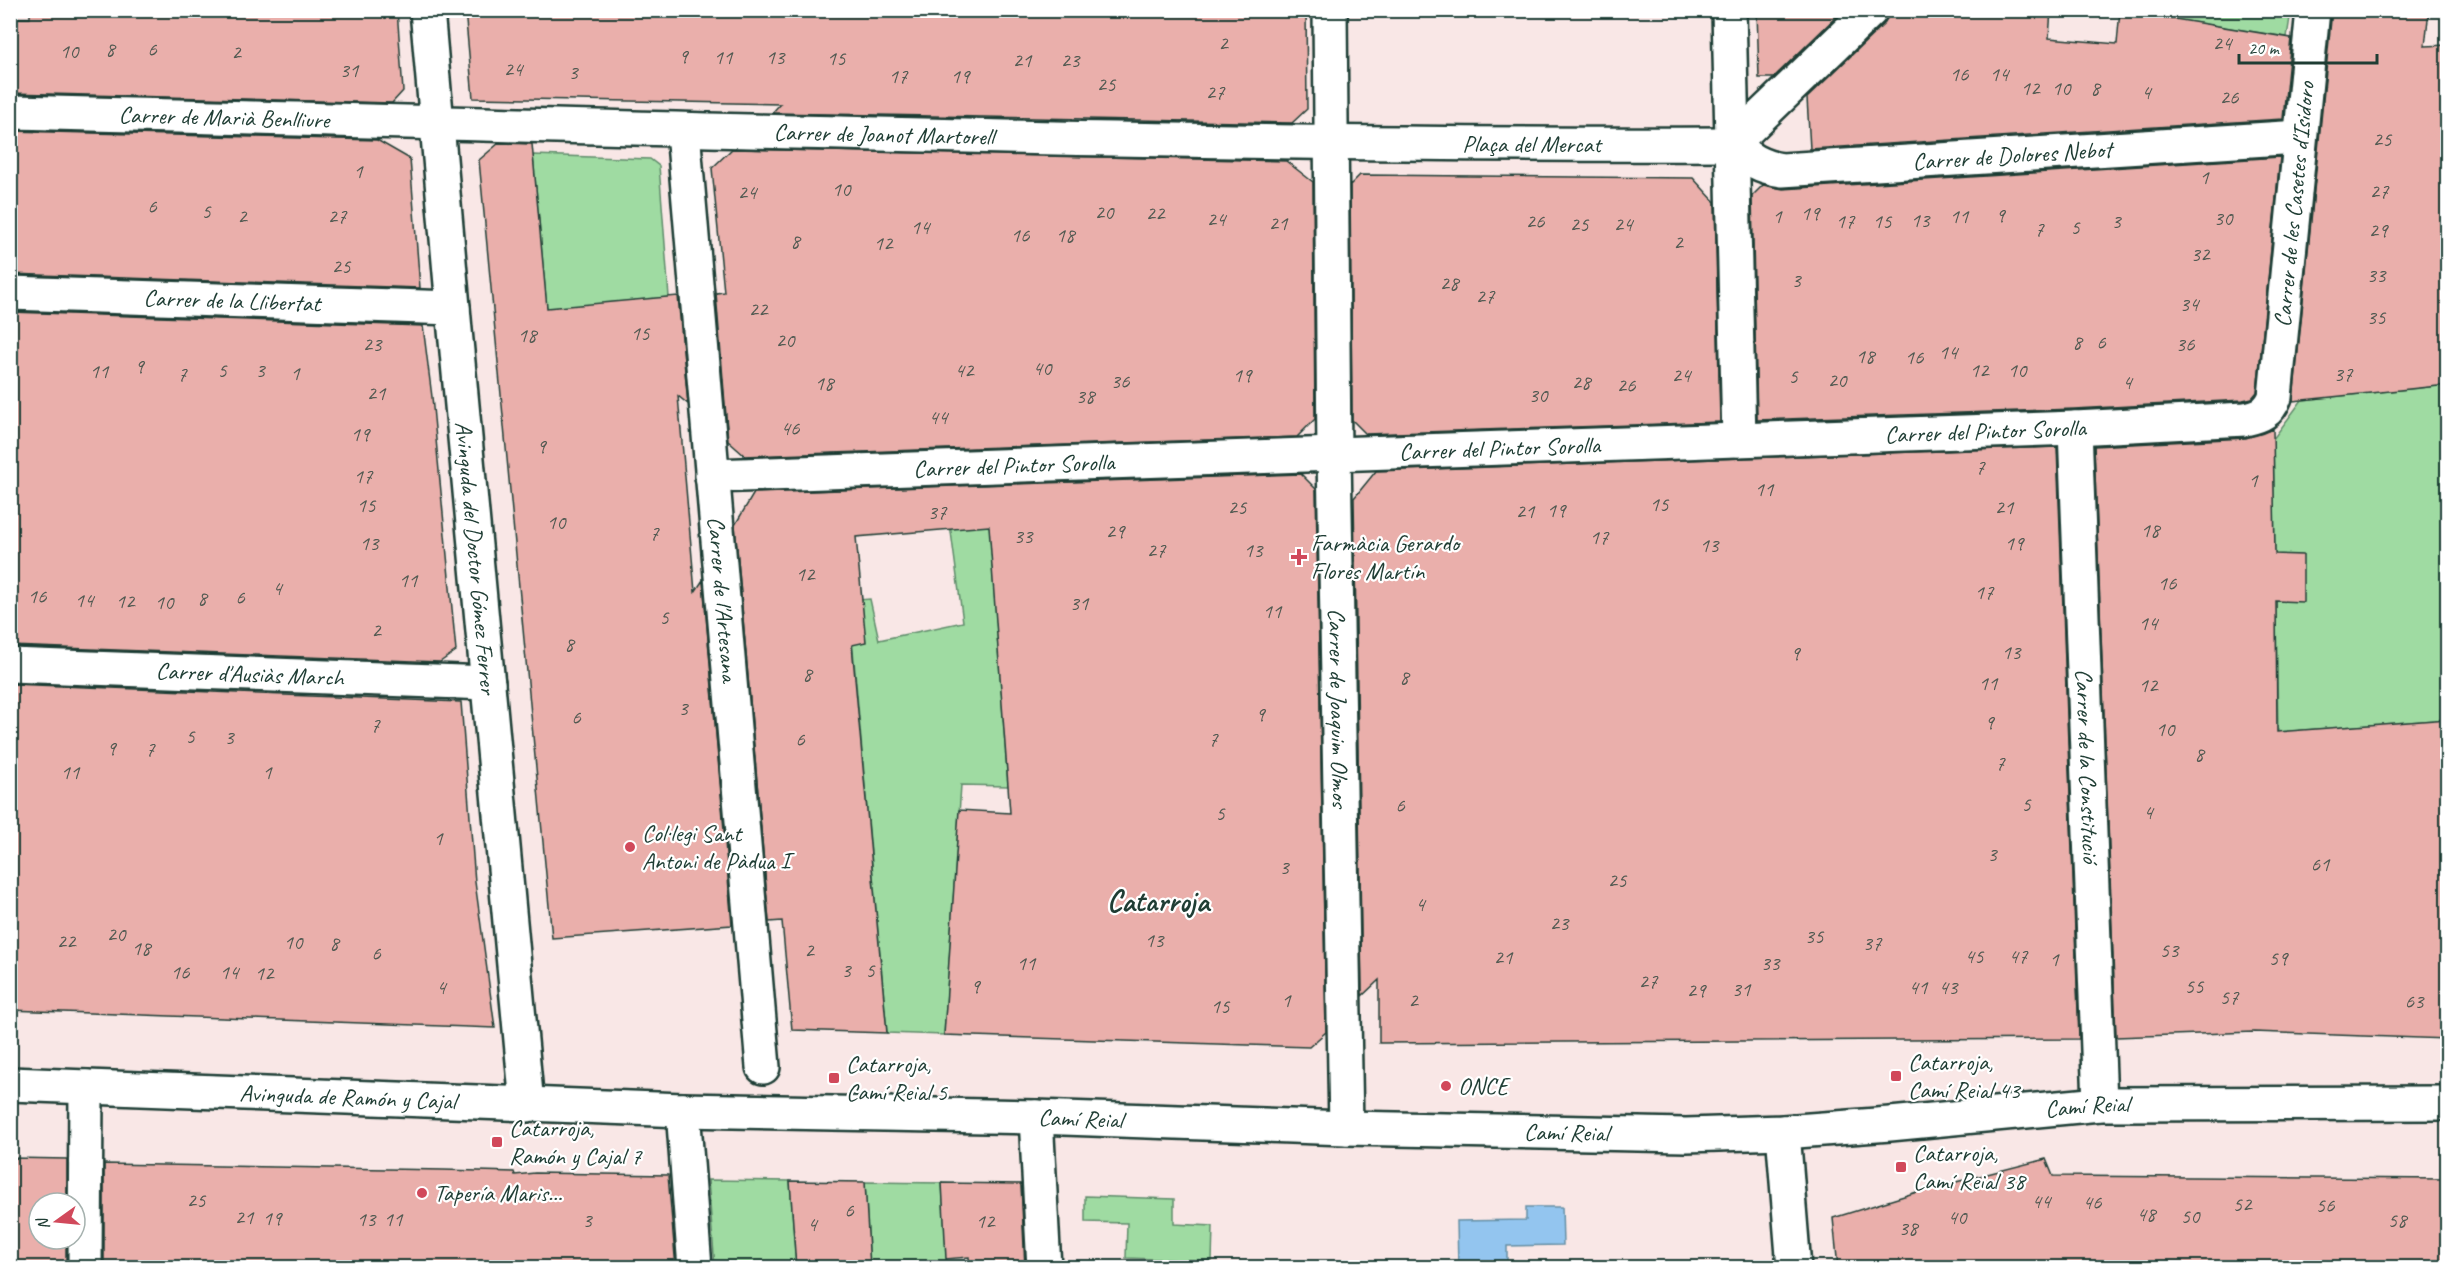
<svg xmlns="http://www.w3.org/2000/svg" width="2458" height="1278" font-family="Caveat,sans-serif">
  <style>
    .green { fill: #9fdba2; stroke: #5f8c6b; stroke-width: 1.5 }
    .water { fill: #93c5ef; stroke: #658fa4; stroke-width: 1.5 }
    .building { fill: #eaafab; stroke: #1f3d34; stroke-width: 1.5 }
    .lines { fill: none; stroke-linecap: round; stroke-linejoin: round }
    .minor-casing { stroke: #1f3d34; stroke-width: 38 }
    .minor { stroke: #fff; stroke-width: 33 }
    .poi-dot { fill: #d1495b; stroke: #fff; stroke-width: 2 }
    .labels { text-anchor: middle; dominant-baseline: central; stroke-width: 4.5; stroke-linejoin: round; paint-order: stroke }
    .number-label { font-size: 21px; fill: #525a52 }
    .street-label { font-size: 24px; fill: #1f3d34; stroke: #fff }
    .poi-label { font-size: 24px; fill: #1f3d34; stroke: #fff; text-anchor: start }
    .district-label { font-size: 30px; font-weight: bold; fill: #1f3d34; stroke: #fff }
  </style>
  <rect width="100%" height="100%" fill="#f9e7e6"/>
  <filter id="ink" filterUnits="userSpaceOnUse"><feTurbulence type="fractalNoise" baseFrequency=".0167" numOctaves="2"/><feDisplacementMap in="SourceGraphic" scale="12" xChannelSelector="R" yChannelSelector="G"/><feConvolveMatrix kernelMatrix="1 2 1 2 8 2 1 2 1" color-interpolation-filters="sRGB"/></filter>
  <g filter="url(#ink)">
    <path class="green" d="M2122 11H2291L2287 37Z
      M533 155 650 159 659 166 669 297 547 309Z
      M2447 385V719L2278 732 2273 439 2302 400Z
      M987 492 1008 786 961 785 944 1035 887 1033 852 638 753 609 870 599 879 640 963 622 946 494Z
      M708 1180 790 1181 796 1267H715Z
      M865 1182 942 1183 947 1267H870Z
      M1085 1196 1174 1199V1224L1213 1226 1212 1261 1126 1258 1127 1223 1085 1222Z"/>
    <path class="water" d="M1526 1207H1562L1563 1245 1507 1246V1267H1458L1457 1221 1526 1220Z"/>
    <path class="building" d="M30 10H397L403 91 392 103 10 93V18H30Z
      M465 10H1306L1307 109 1292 123 772 113 780 104 473 98Z
      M1757 10H1843L1773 78H1759Z
      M1889 10H2051L2049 38 2117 44 2120 10 2291 38 2283 119 1810 149 1807 98 1884 24Z
      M2332 10H2429L2425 46 2448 45V385L2293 401Z
      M10 131 377 140 410 159 420 288 10 274Z
      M499 143 532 144 547 308 678 296 688 404 678 396 695 592 703 580 732 925 552 938 479 160Z
      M732 149 1286 161 1313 182 1315 419 1297 437 745 456 728 441 716 293 724 292 712 168Z
      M2280 157 2257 392 2252 398 2243 400 2074 409 1757 420 1752 196 1763 185 1783 189Z
      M1360 175 1693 178 1715 202 1720 422 1366 434 1352 420 1350 185Z
      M10 312 423 326 432 397 456 651 440 662 10 646Z
      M2273 429 2275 554 2303 555V602L2276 601 2277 732 2448 719V1039L2254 1032 2116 1037 2094 446 2246 438Z
      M2057 447 2079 1039 1379 1043V980L1362 996 1354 498 1376 471Z
      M1301 474 1316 489 1326 1032 1309 1047 944 1035 959 810 1010 813 989 526 856 537 866 642 852 645 887 1033 792 1030 782 921 769 922 735 525 754 493Z
      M10 684 461 702 475 882 495 1028 10 1010Z
      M10 1158 67 1159V1203H39V1239H66V1268H10Z
      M2046 1159 2053 1176 2448 1179V1268H1838L1833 1218 1917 1192Z
      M104 1164 443 1170 514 1172 515 1175 535 1173 668 1175 676 1268H104Z
      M790 1181 865 1182 870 1268H796Z
      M942 1183 1021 1184 1025 1268H970L969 1257 946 1259Z"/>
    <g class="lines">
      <g class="minor-casing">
        <g id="minor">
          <path id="s1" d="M427 10 455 330 527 1105"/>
          <path id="s2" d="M1330 10 1334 455 1346 1128"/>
          <path d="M1729 10 1739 440"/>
          <path id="s3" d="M10 112C584 125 1158 147 1732 144"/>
          <path id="s4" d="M683 131 763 1067"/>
          <path id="s5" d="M1732 144C1747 159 1761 167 1782 170L2299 137"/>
          <path d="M1732 144 1871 10"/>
          <path id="s6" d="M10 293 453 308"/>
          <path id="s7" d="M2075 428 2100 1104"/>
          <path id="s8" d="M712 476 2075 428 2245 419C2261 416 2269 412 2275 397L2313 10"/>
          <path id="s9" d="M10 665 488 683"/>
          <path id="s10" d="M10 1084 683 1110 1036 1117 1346 1128 1686 1135 1783 1132 1890 1124 2100 1104 2448 1103"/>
          <path d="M683 1110 695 1268"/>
          <path d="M1036 1117 1044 1268"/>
          <path d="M1783 1132 1794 1268"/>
          <path d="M85 1268 86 1087"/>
        </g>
      </g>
      <use href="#minor" class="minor"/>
    </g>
  </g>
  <g class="poi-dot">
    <path d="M1296 548h6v6h6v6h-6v6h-6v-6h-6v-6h6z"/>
    <circle cx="630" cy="847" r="6"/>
    <rect x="1890" y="1070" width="12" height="12" rx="3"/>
    <rect x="828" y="1072" width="12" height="12" rx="3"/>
    <circle cx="1446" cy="1086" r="6"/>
    <rect x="491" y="1136" width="12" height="12" rx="3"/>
    <rect x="1895" y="1161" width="12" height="12" rx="3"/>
    <circle cx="422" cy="1193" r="6"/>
  </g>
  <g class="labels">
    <g class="number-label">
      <text x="1223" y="43">2</text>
      <text x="2222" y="43">24</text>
      <text x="110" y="49">8</text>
      <text x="152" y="49">6</text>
      <text x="69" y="51">10</text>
      <text x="236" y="52">2</text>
      <text x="683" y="56">9</text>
      <text x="723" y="57">11</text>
      <text x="775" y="57">13</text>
      <text x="836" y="58">15</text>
      <text x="1022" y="60">21</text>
      <text x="1070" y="60">23</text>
      <text x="513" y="69">24</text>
      <text x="349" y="70">31</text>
      <text x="573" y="72">3</text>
      <text x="1959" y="74">16</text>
      <text x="1999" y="74">14</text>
      <text x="898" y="76">17</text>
      <text x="960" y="76">19</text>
      <text x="1106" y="84">25</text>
      <text x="2030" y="88">12</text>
      <text x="2061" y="88">10</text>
      <text x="2095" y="88">8</text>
      <text x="1215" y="92">27</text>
      <text x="2146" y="92">4</text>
      <text x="2229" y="97">26</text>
      <text x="2382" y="139">25</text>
      <text x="358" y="171">1</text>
      <text x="2204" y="177">1</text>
      <text x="841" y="189">10</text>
      <text x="2379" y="191">27</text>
      <text x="747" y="192">24</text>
      <text x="152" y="206">6</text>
      <text x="206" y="211">5</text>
      <text x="1104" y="212">20</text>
      <text x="1155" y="213">22</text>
      <text x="1810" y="213">19</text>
      <text x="2000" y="215">9</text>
      <text x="242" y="216">2</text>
      <text x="337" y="216">27</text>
      <text x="1777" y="216">1</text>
      <text x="1959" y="216">11</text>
      <text x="2223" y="218">30</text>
      <text x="1216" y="219">24</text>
      <text x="1920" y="220">13</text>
      <text x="1535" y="221">26</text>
      <text x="1845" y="221">17</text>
      <text x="1882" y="221">15</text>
      <text x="2116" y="221">3</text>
      <text x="1278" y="223">21</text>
      <text x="1579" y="224">25</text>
      <text x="1623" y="224">24</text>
      <text x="920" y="227">14</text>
      <text x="2075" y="227">5</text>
      <text x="2039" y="229">7</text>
      <text x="2378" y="230">29</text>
      <text x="1020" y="235">16</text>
      <text x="1065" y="235">18</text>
      <text x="795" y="241">8</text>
      <text x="1678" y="242">2</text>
      <text x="883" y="243">12</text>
      <text x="2200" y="254">32</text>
      <text x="341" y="266">25</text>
      <text x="2376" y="275">33</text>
      <text x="1796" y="280">3</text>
      <text x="1449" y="283">28</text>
      <text x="1485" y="296">27</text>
      <text x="2189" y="304">34</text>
      <text x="758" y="309">22</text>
      <text x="2376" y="317">35</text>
      <text x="640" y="333">15</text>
      <text x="527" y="335">18</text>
      <text x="785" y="340">20</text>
      <text x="2077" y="342">8</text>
      <text x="2101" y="342">6</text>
      <text x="372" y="344">23</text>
      <text x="2185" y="344">36</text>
      <text x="1948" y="352">14</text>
      <text x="1865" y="356">18</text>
      <text x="1914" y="357">16</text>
      <text x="139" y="366">9</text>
      <text x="1042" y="368">40</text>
      <text x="222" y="370">5</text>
      <text x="260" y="370">3</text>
      <text x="964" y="370">42</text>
      <text x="1979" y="370">12</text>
      <text x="2017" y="370">10</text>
      <text x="99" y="371">11</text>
      <text x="295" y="373">1</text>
      <text x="182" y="374">7</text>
      <text x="2343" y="374">37</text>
      <text x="1242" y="375">19</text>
      <text x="1681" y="375">24</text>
      <text x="1793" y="376">5</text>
      <text x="1837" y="380">20</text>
      <text x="1120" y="381">36</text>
      <text x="1581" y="382">28</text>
      <text x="2127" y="382">4</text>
      <text x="824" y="383">18</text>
      <text x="1626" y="385">26</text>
      <text x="376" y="393">21</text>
      <text x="1538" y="395">30</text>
      <text x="1085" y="396">38</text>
      <text x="938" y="417">44</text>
      <text x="790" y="428">46</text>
      <text x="360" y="434">19</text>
      <text x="541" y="446">9</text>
      <text x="1980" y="467">7</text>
      <text x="363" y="476">17</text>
      <text x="2253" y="480">1</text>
      <text x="1764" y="489">11</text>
      <text x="1659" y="504">15</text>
      <text x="366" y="505">15</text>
      <text x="1237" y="507">25</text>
      <text x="2004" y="507">21</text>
      <text x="1556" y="510">19</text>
      <text x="1525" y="511">21</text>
      <text x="937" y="512">37</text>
      <text x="556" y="522">10</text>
      <text x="2150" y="530">18</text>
      <text x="1115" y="531">29</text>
      <text x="654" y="533">7</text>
      <text x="1023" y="536">33</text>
      <text x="1599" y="537">17</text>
      <text x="369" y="543">13</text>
      <text x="2014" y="543">19</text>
      <text x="1709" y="545">13</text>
      <text x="1156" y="550">27</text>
      <text x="1253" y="550">13</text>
      <text x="805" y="574">12</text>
      <text x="408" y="580">11</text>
      <text x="2167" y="583">16</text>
      <text x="277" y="588">4</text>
      <text x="1984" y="592">17</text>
      <text x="37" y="596">16</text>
      <text x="240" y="597">6</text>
      <text x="202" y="598">8</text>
      <text x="84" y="600">14</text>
      <text x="125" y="601">12</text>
      <text x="164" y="602">10</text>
      <text x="1079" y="603">31</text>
      <text x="1272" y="611">11</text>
      <text x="664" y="617">5</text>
      <text x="2148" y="623">14</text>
      <text x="376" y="630">2</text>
      <text x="569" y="644">8</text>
      <text x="2011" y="652">13</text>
      <text x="1795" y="653">9</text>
      <text x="807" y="674">8</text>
      <text x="1404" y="677">8</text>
      <text x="1988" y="683">11</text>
      <text x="2148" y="685">12</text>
      <text x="683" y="708">3</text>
      <text x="1260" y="714">9</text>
      <text x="576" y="717">6</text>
      <text x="1989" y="722">9</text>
      <text x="375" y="725">7</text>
      <text x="2165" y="729">10</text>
      <text x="190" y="736">5</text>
      <text x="229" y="737">3</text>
      <text x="800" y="739">6</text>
      <text x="1213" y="739">7</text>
      <text x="111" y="748">9</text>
      <text x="150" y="749">7</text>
      <text x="2199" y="754">8</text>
      <text x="2000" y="763">7</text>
      <text x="70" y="772">11</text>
      <text x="267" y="772">1</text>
      <text x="2026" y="804">5</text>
      <text x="1400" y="805">6</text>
      <text x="2148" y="812">4</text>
      <text x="1220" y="813">5</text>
      <text x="438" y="838">1</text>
      <text x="1992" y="854">3</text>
      <text x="2320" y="864">61</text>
      <text x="1284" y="867">3</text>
      <text x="1617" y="880">25</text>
      <text x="1420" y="904">4</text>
      <text x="1559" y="923">23</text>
      <text x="116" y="934">20</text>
      <text x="1814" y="936">35</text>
      <text x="1154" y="940">13</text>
      <text x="66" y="941">22</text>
      <text x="293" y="942">10</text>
      <text x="334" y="943">8</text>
      <text x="1872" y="943">37</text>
      <text x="141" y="948">18</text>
      <text x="809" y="950">2</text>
      <text x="2169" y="950">53</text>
      <text x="376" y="953">6</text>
      <text x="1974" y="956">45</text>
      <text x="2018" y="956">47</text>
      <text x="1503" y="957">21</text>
      <text x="2278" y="958">59</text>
      <text x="2054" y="959">1</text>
      <text x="1026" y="963">11</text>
      <text x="1770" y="963">33</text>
      <text x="846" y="970">3</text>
      <text x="870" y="970">5</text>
      <text x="180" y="972">16</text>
      <text x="229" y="972">14</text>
      <text x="264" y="973">12</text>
      <text x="1648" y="981">27</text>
      <text x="975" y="986">9</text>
      <text x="2194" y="986">55</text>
      <text x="441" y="987">4</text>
      <text x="1918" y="987">41</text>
      <text x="1948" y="987">43</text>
      <text x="1741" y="989">31</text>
      <text x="1696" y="990">29</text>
      <text x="2229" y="997">57</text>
      <text x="1286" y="1000">1</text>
      <text x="1413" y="1000">2</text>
      <text x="2414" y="1001">63</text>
      <text x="1220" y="1006">15</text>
      <text x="196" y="1200">25</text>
      <text x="2041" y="1201">44</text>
      <text x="2092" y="1202">46</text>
      <text x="2242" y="1204">52</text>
      <text x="2325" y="1205">56</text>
      <text x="849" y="1210">6</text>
      <text x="2146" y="1214">48</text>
      <text x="2190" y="1216">50</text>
      <text x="244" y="1217">21</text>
      <text x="1957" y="1217">40</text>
      <text x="272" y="1218">19</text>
      <text x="366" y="1219">13</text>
      <text x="393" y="1219">11</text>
      <text x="587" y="1220">3</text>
      <text x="2397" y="1220">58</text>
      <text x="985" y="1221">12</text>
      <text x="812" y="1224">4</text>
      <text x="1908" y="1228">38</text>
    </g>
    <g class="street-label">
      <text stroke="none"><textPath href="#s3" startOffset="214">Carrer de Marià Benlliure</textPath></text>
      <text stroke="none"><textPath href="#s3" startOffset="874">Carrer de Joanot Martorell</textPath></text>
      <text stroke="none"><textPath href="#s3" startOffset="1522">Plaça del Mercat</textPath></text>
      <text stroke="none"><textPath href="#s5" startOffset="288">Carrer de Dolores Nebot</textPath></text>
      <text stroke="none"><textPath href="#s8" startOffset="1767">Carrer de les Casetes d'Isidoro</textPath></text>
      <text stroke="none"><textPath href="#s6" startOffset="222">Carrer de la Llibertat</textPath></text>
      <text stroke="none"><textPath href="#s8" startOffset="1274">Carrer del Pintor Sorolla</textPath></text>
      <text stroke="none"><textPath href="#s8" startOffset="788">Carrer del Pintor Sorolla</textPath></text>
      <text stroke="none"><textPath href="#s8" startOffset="302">Carrer del Pintor Sorolla</textPath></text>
      <text stroke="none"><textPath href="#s1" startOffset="550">Avinguda del Doctor Gómez Ferrer</textPath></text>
      <text stroke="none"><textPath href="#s4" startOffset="470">Carrer de l'Artesana</textPath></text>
      <text stroke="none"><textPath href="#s9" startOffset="240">Carrer d'Ausiàs March</textPath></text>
      <text stroke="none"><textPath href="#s2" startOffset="698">Carrer de Joaquim Olmos</textPath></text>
      <text stroke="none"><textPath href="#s7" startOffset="338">Carrer de la Constitució</textPath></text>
      <text stroke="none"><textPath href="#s10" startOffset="338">Avinguda de Ramón y Cajal</textPath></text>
      <text stroke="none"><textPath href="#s10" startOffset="2079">Camí Reial</textPath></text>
      <text stroke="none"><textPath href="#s10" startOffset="1071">Camí Reial</textPath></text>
      <text stroke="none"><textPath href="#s10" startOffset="1557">Camí Reial</textPath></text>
    </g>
    <g class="poi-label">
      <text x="1311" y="543">Farmàcia Gerardo<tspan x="1311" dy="28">Flores Martín</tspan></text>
      <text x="642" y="833">Col·legi Sant<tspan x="642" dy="28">Antoni de Pàdua I</tspan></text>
      <text x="1908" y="1062">Catarroja,<tspan x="1908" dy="28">Camí Reial 43</tspan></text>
      <text x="846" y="1064">Catarroja,<tspan x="846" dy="28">Camí Reial 5</tspan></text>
      <text x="1458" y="1086">ONCE</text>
      <text x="509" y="1128">Catarroja,<tspan x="509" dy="28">Ramón y Cajal 7</tspan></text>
      <text x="1913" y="1153">Catarroja,<tspan x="1913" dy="28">Camí Reial 38</tspan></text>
      <text x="434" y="1193">Tapería Maris...</text>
    </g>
    <g class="district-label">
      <text x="1158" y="901">Catarroja</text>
    </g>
  </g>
  <rect width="2458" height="1278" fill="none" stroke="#fff" stroke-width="36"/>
  <rect x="18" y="18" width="2422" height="1242" fill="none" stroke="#1f3d34" stroke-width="2" filter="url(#ink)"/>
  <g transform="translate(57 1221) rotate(255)"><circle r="28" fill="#ffffff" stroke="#a5b1ae" stroke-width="1.5"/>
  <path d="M0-4.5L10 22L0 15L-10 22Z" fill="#d1495b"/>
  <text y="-9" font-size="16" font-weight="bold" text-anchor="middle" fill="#1f3d34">N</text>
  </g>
  <path d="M2239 54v9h138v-9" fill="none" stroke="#1f3d34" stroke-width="3"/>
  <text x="2248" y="54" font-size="18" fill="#1f3d34" stroke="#ffffff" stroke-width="4.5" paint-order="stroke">20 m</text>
</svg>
